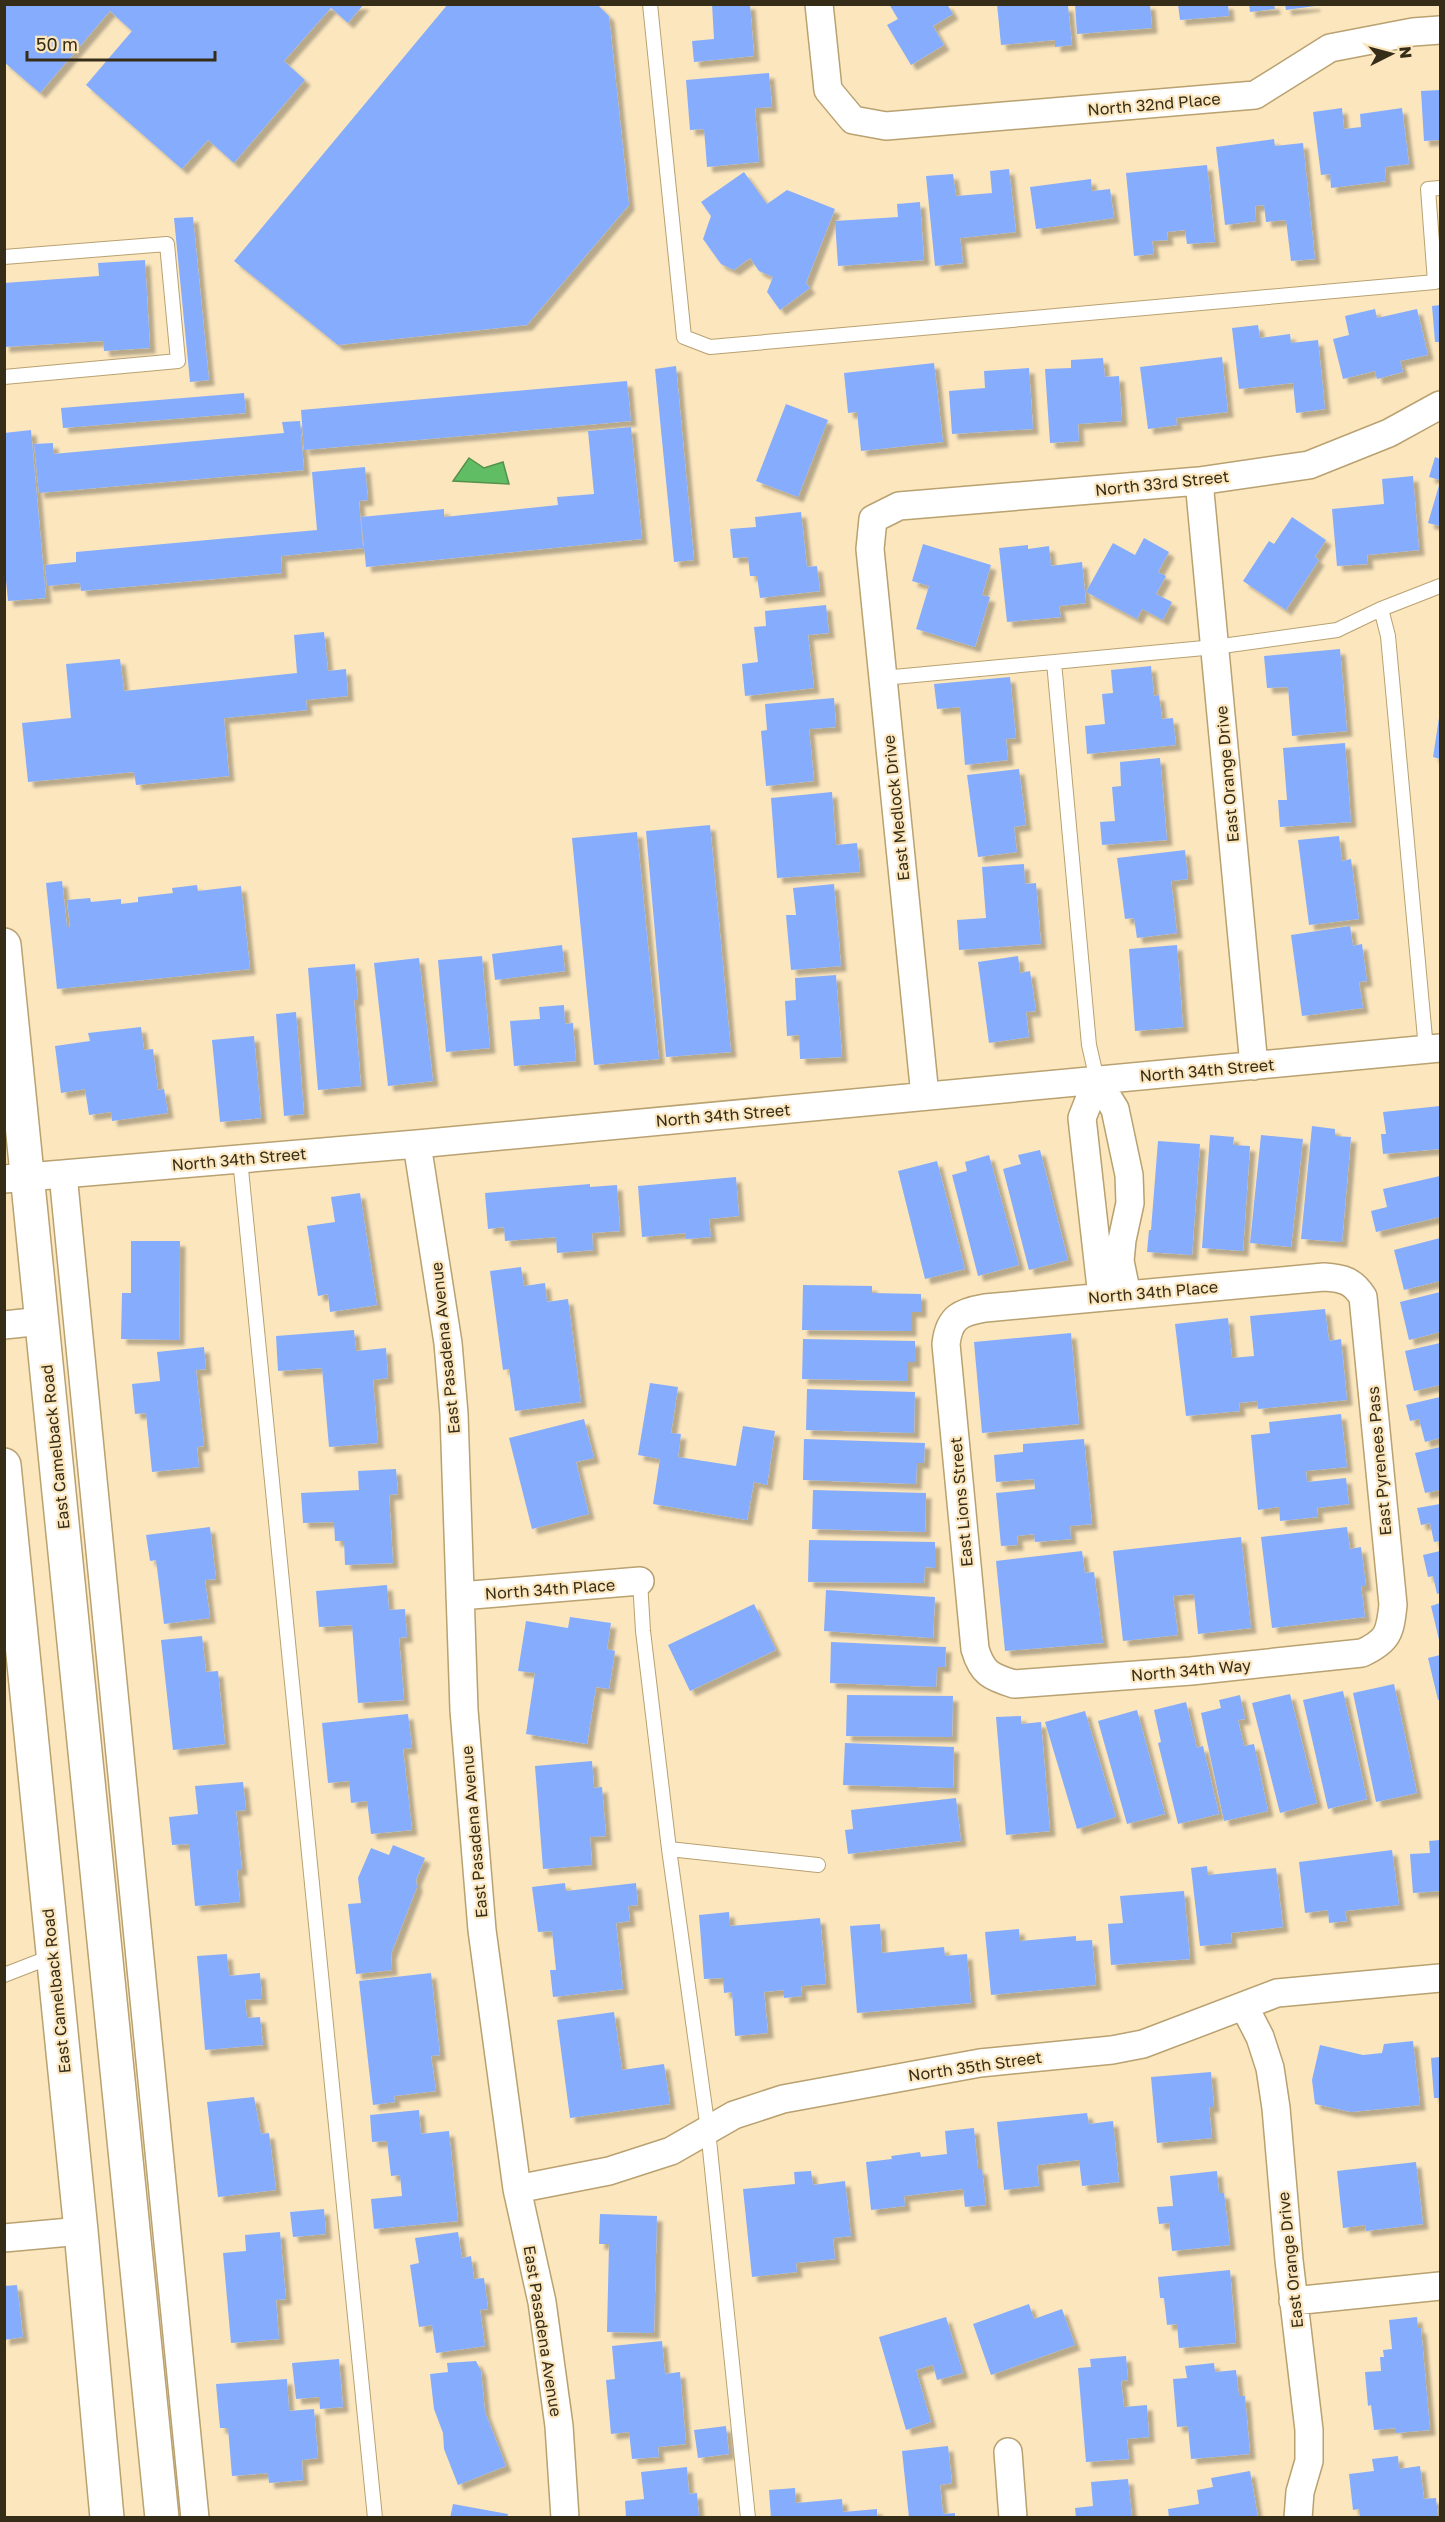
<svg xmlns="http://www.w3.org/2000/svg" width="1445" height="2522" font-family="'Golos Text',sans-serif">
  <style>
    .water { fill: #61bd63; stroke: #54924c; stroke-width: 1.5 }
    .building { fill: #86adfd; filter: url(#shadow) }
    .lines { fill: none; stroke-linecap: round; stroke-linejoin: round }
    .lane-casing { stroke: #b9a170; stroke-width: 16 }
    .street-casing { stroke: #b9a170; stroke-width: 30 }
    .primary-casing { stroke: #b9a170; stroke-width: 36 }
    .lane { stroke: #fff; stroke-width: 14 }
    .street { stroke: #fff; stroke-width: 27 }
    .primary { stroke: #fff; stroke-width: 33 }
    .labels { text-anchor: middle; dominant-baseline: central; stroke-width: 4.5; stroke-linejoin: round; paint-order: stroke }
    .street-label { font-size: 16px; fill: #362d18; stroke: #fbe6be }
  </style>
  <defs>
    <filter id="shadow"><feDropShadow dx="5.5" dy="5.5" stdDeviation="1.5" flood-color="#0004"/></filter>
  </defs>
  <rect width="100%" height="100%" fill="#fbe6be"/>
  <path class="water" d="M469 458 484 468 503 462 509 484 453 481Z"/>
  <path class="building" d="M4 4H364L348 23 331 8 284 61 305 80 234 163 208 140 182 169 86 85 132 31 110 11 40 93 4 62Z
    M448 4H597L609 16 629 205 527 325 338 345 234 261Z
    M712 4H750L754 56 694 62 692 41 714 39Z
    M889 4H947L953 14 933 26 944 45 911 65 887 25 898 19Z
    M997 4 1068 6 1072 45 1055 47V40L1001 45Z
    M1075 4H1150L1152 28 1077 34Z
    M1178 4H1228L1229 16 1180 20Z
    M1249 4H1274L1275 9 1250 12Z
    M1285 4H1315V6L1286 10Z
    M769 73 772 107 755 108 759 162 707 167 704 129 690 130 686 80Z
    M1440 90V140L1424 141 1421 91Z
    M1342 108 1344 129 1361 127 1360 114 1402 108 1409 164 1385 167 1386 181 1331 188 1330 174 1321 175 1313 112Z
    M1274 139 1275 146 1303 143 1315 259 1291 261 1286 220 1266 222 1264 205 1255 206 1256 221 1225 225 1216 147Z
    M1207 165 1215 242 1187 244 1185 230 1167 232 1168 240 1152 241 1154 254 1134 256 1126 173Z
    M1009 169 1016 232 960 238 963 263 935 266 926 176 953 174 956 196 992 193 990 171Z
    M744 172 767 204 787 190 835 209 806 283 810 288 780 310 767 292 773 277 759 271 750 258 734 270 721 264 703 239 711 216 701 202Z
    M1091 179 1092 191 1110 189 1114 218 1036 229 1030 187Z
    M920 202 924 260 838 266 835 221 898 217 897 204Z
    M193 217 209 380 190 382 174 218Z
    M145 260 150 348 104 351 103 341 4 347V283L99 276 98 263Z
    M1440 305V342H1435L1432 306Z
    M1375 309 1377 318 1417 309 1428 355 1400 361 1403 372 1377 379 1375 371 1343 379 1333 339 1349 335 1345 316Z
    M1258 325 1260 338 1290 334 1291 343 1318 340 1325 409 1296 413 1293 383 1239 389 1232 328Z
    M1222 357 1228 412 1176 418 1177 425 1148 429 1140 367Z
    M1103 358 1105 377 1119 376 1122 421 1078 424 1079 441 1050 443 1045 369 1071 368V360Z
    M934 363 943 442 861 451 857 412 848 413 844 373Z
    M676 366 694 560 674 562 655 369Z
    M1029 368 1033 429 952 434 949 391 985 388 984 371Z
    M627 381 631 421 304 450 301 410Z
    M244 393 246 413 63 428 61 408Z
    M786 404 828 420 798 497 756 481Z
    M300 421 304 470 39 493 34 444 53 443V454L284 433 282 422Z
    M631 427 642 539 366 567 361 517 444 509V517L558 505 557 497 594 494 588 431Z
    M31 430 46 598 8 601 4 560V433Z
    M1435 457 1440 459V480L1429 477Z
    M365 467 368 500 359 501 363 548 281 556 282 573 81 591 80 583 47 586 45 565 76 562V552L317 530 312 472Z
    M1413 476 1419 550 1367 555 1368 564 1337 566 1332 509 1384 504 1382 479Z
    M1440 482V526L1428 523Z
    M801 512 807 567 817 566 820 591 760 598 757 576H750L748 557 733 558 730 529 756 527 755 517Z
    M1292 517 1326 540 1315 557 1319 560 1286 610 1243 581 1269 541 1274 544Z
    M1144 538 1169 552 1158 572 1166 576 1156 594 1172 602 1163 620 1142 609 1137 619 1086 592 1113 543 1135 555Z
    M923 544 991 565 982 595 990 597 975 647 916 629 929 586 912 581Z
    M1028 545V549L1049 546 1051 566 1082 562 1086 603 1059 606 1061 617 1007 622 999 548Z
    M826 605 829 633 808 635 814 688 745 696 742 664 758 662 754 627 766 626 765 611Z
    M324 632 328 671 346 669 348 696 306 700 307 710 224 718 229 776 136 785 134 772 28 782 22 723 71 718 66 664 120 659 124 691 297 673 294 635Z
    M1340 649 1347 731 1292 736 1288 687 1267 688 1264 656Z
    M1151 666 1154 696 1159 695 1162 719 1173 718 1176 745 1087 754 1085 726 1105 724 1102 694 1113 693 1111 670Z
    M1010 677 1016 738 1006 739 1008 760 965 765 960 707 937 709 934 684Z
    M834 698 836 727 809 729 814 781 766 786 761 731 767 730 765 704Z
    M1439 718H1440V759L1433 757Z
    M1345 743 1351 822 1280 827 1278 800H1287L1283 748Z
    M1160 758 1167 840 1102 845 1100 822 1115 821 1112 787 1121 786 1120 762Z
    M1019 769 1026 825 1014 827 1017 852 978 857 967 775Z
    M832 792 836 845 857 843 860 872 777 878 771 798Z
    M710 825 731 1052 666 1057 646 831Z
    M637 832 659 1059 594 1065 572 838Z
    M1339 836 1342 861 1351 859 1359 919 1309 925 1298 840Z
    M1185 850 1188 879 1171 881 1177 933 1137 938 1134 918 1125 919 1117 858Z
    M1024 864 1025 884 1036 883 1041 944 959 950 957 920 986 918 982 867Z
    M62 881 67 927H70L67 900 90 898 91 902 121 899V904L138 902V897L173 893 172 888 197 885 198 891 241 886 250 969 57 989 46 883Z
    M834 884 841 966 791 970 786 915H796L793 888Z
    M1350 926 1353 946 1362 944 1367 981 1359 982 1363 1008 1302 1016 1291 935Z
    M562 945 565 971 495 980 492 954Z
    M1177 945 1183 1027 1135 1031 1129 949Z
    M482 956 490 1048 446 1052 438 960Z
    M1018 956 1020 973 1030 971 1036 1011 1026 1012 1029 1037 989 1043 978 962Z
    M419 958 433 1081 388 1086 374 963Z
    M355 964 358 1000H354L361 1086 318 1090 308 968Z
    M836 975 842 1057 800 1059 799 1035 787 1036 785 1001 796 1000 795 978Z
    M564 1005 565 1024 573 1023 576 1061 514 1066 510 1021 540 1019 539 1007Z
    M296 1012 304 1114 284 1116 276 1014Z
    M141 1027 144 1050 153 1049 158 1090 164 1089 168 1113 112 1121 111 1112 89 1115 85 1089 61 1093 55 1046 90 1041 88 1033Z
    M254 1036 261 1118 220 1122 212 1040Z
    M1440 1106V1149L1383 1154 1381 1134H1386L1383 1112Z
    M1312 1126 1335 1129V1136L1351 1137 1342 1242 1301 1239Z
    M1210 1135 1234 1137 1233 1145 1250 1146 1243 1251 1202 1248Z
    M1261 1135 1303 1139 1291 1247 1250 1243Z
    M1158 1141 1200 1144 1192 1255 1147 1252 1149 1230H1151Z
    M1040 1150 1068 1260 1029 1270 1003 1169 1021 1164 1018 1155Z
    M989 1155 1019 1265 978 1276 952 1175 967 1171 965 1162Z
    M937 1161 965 1269 925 1279 898 1171Z
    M1440 1176V1217L1376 1232 1371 1211 1387 1207 1383 1189Z
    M736 1177 739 1216 709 1219 711 1237 686 1239V1233L642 1237 638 1186Z
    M590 1184V1187L617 1185 620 1231 592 1233 593 1250 557 1253 556 1237 505 1241 504 1227 488 1229 485 1193Z
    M360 1193 377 1305 330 1312 328 1294 318 1296 307 1226 335 1222 331 1197Z
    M1440 1238V1281L1404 1290 1394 1250Z
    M131 1241H180L179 1340 121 1339 122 1293H131Z
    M521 1267 524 1286 545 1283 547 1302 568 1299 581 1402 515 1411 509 1369 503 1370 490 1271Z
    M803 1285 872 1286V1293L921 1294V1312H911V1331L802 1330Z
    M1440 1292V1332L1409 1340 1400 1302Z
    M1325 1309 1329 1341 1341 1339 1347 1400 1258 1409 1257 1401 1239 1403 1240 1411 1186 1416 1175 1324 1228 1318 1232 1358 1254 1356 1250 1316Z
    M354 1330 356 1351 386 1348 388 1378 373 1380 378 1443 329 1447 322 1368 278 1371 276 1336Z
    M1071 1333 1079 1424 982 1433 974 1342Z
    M803 1339 915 1341V1362H907V1381L802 1379Z
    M1440 1343V1385L1414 1391 1405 1351Z
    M204 1347 206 1369 196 1370 204 1446 197 1447 199 1467 152 1472 146 1413 135 1414 132 1384 160 1381 157 1352Z
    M650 1383 678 1387 671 1433 681 1434 678 1457 736 1466 743 1426 775 1431 767 1485 754 1482 747 1520 653 1504 660 1459 638 1455Z
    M807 1389 915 1392 914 1433 806 1430Z
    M1440 1397V1438L1425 1442 1419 1419 1410 1421 1406 1405Z
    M1341 1414 1347 1467 1306 1471 1307 1482 1346 1478 1349 1504 1317 1508 1318 1517 1280 1521 1279 1507 1258 1510 1251 1435 1270 1433 1269 1422Z
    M584 1419 594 1458 576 1462 589 1514 532 1529 509 1438Z
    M804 1439 925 1443 924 1463H917L916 1484 803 1480Z
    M1084 1439 1092 1524 1070 1526 1071 1539 1035 1542 1034 1534 1017 1536 1018 1545 1001 1546 996 1493 1035 1489 1034 1479 996 1482 994 1455 1023 1452V1444Z
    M1440 1447V1490L1425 1493 1415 1453Z
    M396 1469 398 1494 389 1495 393 1563 345 1565 344 1541H335L334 1522 303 1523 301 1493 359 1490 358 1471Z
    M813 1490 926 1493 925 1532 812 1529Z
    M1440 1504V1541L1434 1542 1430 1523 1421 1525 1417 1508Z
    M210 1527 216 1579 205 1580 210 1618 164 1624 156 1560 150 1561 146 1535Z
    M1347 1527 1350 1549 1361 1547 1366 1586H1361L1365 1617 1272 1628 1261 1537Z
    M1241 1537 1251 1628 1198 1634 1194 1594 1173 1596 1178 1635 1123 1641 1113 1551Z
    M809 1540 935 1542V1568L925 1567 924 1583 808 1582Z
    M1082 1551 1085 1573 1094 1572 1103 1643 1005 1651 996 1561Z
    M1440 1551V1593L1437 1594 1433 1576 1428 1577 1423 1555Z
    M387 1585 389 1610 405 1609 407 1637 399 1638 404 1700 358 1703 352 1625 319 1627 316 1591Z
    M826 1590 935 1597 933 1638 824 1631Z
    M1440 1603V1644L1431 1606Z
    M754 1604 776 1650 690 1691 668 1645Z
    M570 1617 611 1623 607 1649 615 1651 609 1689 596 1687 587 1744 526 1734 535 1673 518 1671 526 1621 568 1628Z
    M202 1636 206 1672 218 1671 225 1744 173 1750 161 1640Z
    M831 1642 946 1647 945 1667H937L936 1687 830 1683Z
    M1440 1655V1699L1438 1700 1428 1658Z
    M1394 1684 1417 1793 1376 1802 1353 1693Z
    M1343 1691 1367 1799 1328 1809 1303 1700Z
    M1290 1694 1317 1803 1280 1813 1252 1703Z
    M847 1695 953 1696 952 1737 846 1736Z
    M1240 1695 1245 1719 1238 1720 1244 1746 1254 1744 1268 1811 1224 1821 1201 1713 1221 1708 1219 1700Z
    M1186 1702 1197 1748 1203 1746 1219 1814 1178 1824 1158 1743 1161 1742 1154 1710Z
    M1137 1710 1165 1814 1127 1824 1098 1721Z
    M1085 1711 1116 1817 1077 1829 1045 1722Z
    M408 1714 412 1748 403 1749 412 1830 371 1834 367 1801 351 1803 349 1781 328 1783 322 1723Z
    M1021 1716V1724L1041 1722 1050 1831 1006 1835 996 1717Z
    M845 1743 954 1747 953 1788 843 1785Z
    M592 1761 594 1788 602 1787 606 1836 590 1837 592 1865 543 1869 535 1766Z
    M243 1782 246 1810 236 1811 242 1870H237L240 1902 195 1906 189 1844 172 1845 169 1817 198 1814 195 1786Z
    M956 1798 961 1841 848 1854 845 1830 853 1829 851 1810Z
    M1440 1840V1891L1413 1893 1410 1854 1430 1853 1429 1841Z
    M393 1845 425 1858 416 1880 417 1887 391 1954 392 1970 356 1974 348 1904 361 1903 358 1878 371 1848 389 1855Z
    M1392 1850 1399 1905 1345 1911 1347 1921 1329 1923 1328 1910 1305 1913 1299 1862Z
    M1207 1866 1208 1875 1276 1868 1283 1927 1231 1933 1232 1943 1200 1946 1191 1868Z
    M565 1883 566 1891 636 1883 638 1905 628 1906 630 1921 616 1923 623 1989 553 1997 550 1970H556L552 1931 538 1932 532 1887Z
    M1184 1891 1190 1959 1111 1965 1108 1924 1123 1923 1120 1896Z
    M729 1912 730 1926 820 1918 826 1984 801 1986 802 1996 784 1998V1990L764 1992 768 2033 735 2036 732 1992 724 1993 723 1978 704 1979 699 1915Z
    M880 1924 882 1953 944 1947 945 1956 967 1954 971 2003 857 2013 850 1926Z
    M1019 1929 1020 1941 1076 1936V1941L1092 1940 1096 1985 991 1995 985 1932Z
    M227 1954 229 1976 260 1973 262 1999 245 2000 247 2018 260 2017 263 2045 205 2050 197 1956Z
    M431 1973 440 2055 431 2056 436 2091 394 2096 395 2102 373 2105 359 1981Z
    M614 2012 622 2070 664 2064 670 2104 570 2118 557 2020Z
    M1413 2041 1420 2105 1351 2112 1315 2104 1312 2080 1320 2045 1363 2055 1382 2053 1384 2044Z
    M1440 2057V2098H1434L1431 2058Z
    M1211 2072 1214 2107H1209L1212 2138 1157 2143 1151 2077Z
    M254 2097 261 2134 269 2133 276 2190 218 2197 207 2102Z
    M419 2110 421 2134 449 2131 458 2221 374 2229 371 2199 402 2196 400 2175 391 2176 387 2141 372 2142 370 2115Z
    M1087 2113 1089 2124 1113 2121 1119 2182 1082 2186 1079 2160 1037 2165 1039 2186 1004 2190 997 2122Z
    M974 2128 978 2169H982L986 2205 965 2207 963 2189 904 2196 905 2206 871 2210 866 2162 892 2159 891 2156 920 2152 921 2157 947 2154 945 2131Z
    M1416 2162 1423 2224 1366 2231 1365 2225 1343 2228 1337 2171Z
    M811 2171 813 2185 845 2181 851 2236 833 2238 835 2259 796 2263 797 2272 752 2277 743 2189 795 2184 794 2172Z
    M1217 2171 1219 2193H1224L1230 2245 1172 2251 1169 2223 1159 2224 1157 2207 1173 2206 1170 2176Z
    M324 2209 326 2234 293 2237 290 2212Z
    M600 2214 657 2216 654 2333 607 2332 609 2244H599Z
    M280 2232 286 2299 276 2300 279 2339 231 2343 223 2253 246 2251 245 2235Z
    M458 2232 462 2258 471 2256 474 2279 484 2278 488 2309 480 2310 485 2346 436 2353 432 2325 419 2327 410 2265 419 2263 415 2238Z
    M1230 2270 1236 2343 1179 2348 1177 2324 1167 2325 1164 2298H1160L1158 2277Z
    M17 2285 23 2337 4 2340V2286Z
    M1029 2304 1034 2319 1062 2309 1075 2345 991 2375 973 2324Z
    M946 2317 963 2373 937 2380 933 2365 916 2370 931 2422 906 2430 879 2337Z
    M1417 2317 1418 2328H1421L1430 2430 1396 2433V2428L1374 2430 1371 2405 1368 2406 1365 2372 1381 2371 1380 2357H1384L1383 2350 1392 2349 1389 2320Z
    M662 2341 665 2374 680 2372 686 2444 658 2447 659 2457 632 2459 629 2432 611 2434 606 2380 615 2379 612 2346Z
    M1126 2356 1128 2380 1121 2381 1124 2407 1147 2405 1149 2437 1127 2439 1129 2459 1086 2462 1078 2368 1091 2367 1090 2359Z
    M339 2359 343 2407 320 2409 319 2397 296 2399 292 2363Z
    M476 2361 481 2371 485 2412 506 2466 458 2485 444 2449 443 2433 434 2409 430 2374 448 2372 447 2363Z
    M1214 2363 1215 2372 1236 2370 1239 2396H1245L1250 2454 1191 2459 1188 2426 1177 2427 1173 2379 1187 2378 1185 2366Z
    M287 2379 289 2411 314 2409 318 2458 302 2460 303 2480 269 2483 268 2473 232 2476 228 2428H220L216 2384Z
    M726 2426 729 2454 698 2458 694 2430Z
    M948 2446 952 2483 940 2485 943 2514 955 2513V2518H909L902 2451Z
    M1398 2456 1399 2469 1420 2466 1424 2499 1436 2498 1438 2518H1360L1359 2509 1353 2510 1349 2474 1374 2471 1372 2459Z
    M687 2467 689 2494 697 2493 699 2518H626L625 2501 644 2499 641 2472Z
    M1250 2471 1258 2518H1169L1168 2509 1199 2504 1197 2490 1213 2487 1211 2478Z
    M1128 2479 1132 2518H1076L1075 2508 1093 2506 1091 2482Z
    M795 2488 796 2503 842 2499 843 2512 877 2509V2518H771L769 2490Z
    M453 2504 508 2514 507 2518H450Z"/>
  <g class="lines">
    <g class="lane-casing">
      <path id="lane" d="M650 4 684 337 710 347 1435 282 1428 189 1440 188
        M4 257 167 244 178 361 4 377
        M1381 609 1388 636 1426 1049
        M1054 662 1089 1045 1097 1080
        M883 678 1215 647 1337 630 1381 609 1440 586
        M240 1159 375 2518
        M640 1581 643 1631 669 1849 708 2130 748 2518
        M669 1849 818 1865
        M4 1975 53 1956"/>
    </g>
    <g class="street-casing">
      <path id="street" d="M819 4 828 90 853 120 886 126 1255 95 1330 48 1413 32 1440 30
        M1199 481 1254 1066
        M1097 1080 1115 1109 1129 1175 1130 1203 1122 1240 1120 1261 1127 1295
        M1097 1080 1082 1118 1102 1297
        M925 1096 870 549 873 519 899 506 1199 481 1309 465 1389 433 1440 405
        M417 1144 448 1343 454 1414 464 1710 482 1930 517 2189 542 2302 559 2426 565 2518
        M63 1174 195 2518
        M4 1179 417 1144 1440 1048
        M1324 1277C1343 1278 1353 1281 1363 1297L1393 1605C1390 1633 1388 1641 1362 1653L1191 1671 1014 1684C991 1677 982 1673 975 1649L946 1344C949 1317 961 1312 985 1308Z
        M4 1325 42 1321
        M460 1596 640 1581
        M1244 2006 1260 2037 1270 2068 1276 2108 1289 2260 1309 2430V2461L1300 2492 1298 2518
        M517 2189 609 2171 671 2151 734 2115 783 2099 980 2063 1112 2050 1143 2044 1277 1993 1440 1978
        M4 2238 81 2231
        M1293 2301 1440 2286
        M1008 2452 1013 2518"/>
    </g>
    <g class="primary-casing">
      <path id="primary" d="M4 945 162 2518
        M4 1465 81 2231 107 2518"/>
    </g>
    <use href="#lane" class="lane"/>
    <use href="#street" class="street"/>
    <use href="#primary" class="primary"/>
  </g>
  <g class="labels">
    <g class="street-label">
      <text transform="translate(1154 104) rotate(-5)">North 32nd Place</text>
      <text transform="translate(1162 483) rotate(-6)">North 33rd Street</text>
      <text transform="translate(1227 774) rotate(-95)">East Orange Drive</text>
      <text transform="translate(896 808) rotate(-96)">East Medlock Drive</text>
      <text transform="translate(1207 1070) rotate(-5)">North 34th Street</text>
      <text transform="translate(723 1115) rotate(-5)">North 34th Street</text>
      <text transform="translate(239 1159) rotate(-5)">North 34th Street</text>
      <text transform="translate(1153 1292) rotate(-5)">North 34th Place</text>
      <text transform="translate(445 1348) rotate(-96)">East Pasadena Avenue</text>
      <text transform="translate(55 1447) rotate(-96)">East Camelback Road</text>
      <text transform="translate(1379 1461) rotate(-95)">East Pyrenees Pass</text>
      <text transform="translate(961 1502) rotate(-95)">East Lions Street</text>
      <text transform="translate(550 1589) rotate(-4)">North 34th Place</text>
      <text transform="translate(1191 1670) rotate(-5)">North 34th Way</text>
      <text transform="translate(474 1832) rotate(-95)">East Pasadena Avenue</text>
      <text transform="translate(56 1991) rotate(-96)">East Camelback Road</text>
      <text transform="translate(975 2066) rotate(-8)">North 35th Street</text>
      <text transform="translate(1290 2260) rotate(-96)">East Orange Drive</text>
      <text transform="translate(543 2331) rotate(81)">East Pasadena Avenue</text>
    </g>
  </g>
  <rect width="1445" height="2522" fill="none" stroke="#362d18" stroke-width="12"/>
  <g transform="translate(1391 54) rotate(84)" stroke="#fbe6be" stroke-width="4.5" paint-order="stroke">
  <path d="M0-4.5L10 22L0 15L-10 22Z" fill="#362d18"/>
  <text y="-9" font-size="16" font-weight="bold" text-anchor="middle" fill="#362d18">N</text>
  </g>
  <path d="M27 51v9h188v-9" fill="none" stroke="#362d18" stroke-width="3"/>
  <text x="36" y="51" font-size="18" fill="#362d18" stroke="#fbe6be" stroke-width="4.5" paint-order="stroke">50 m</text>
</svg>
